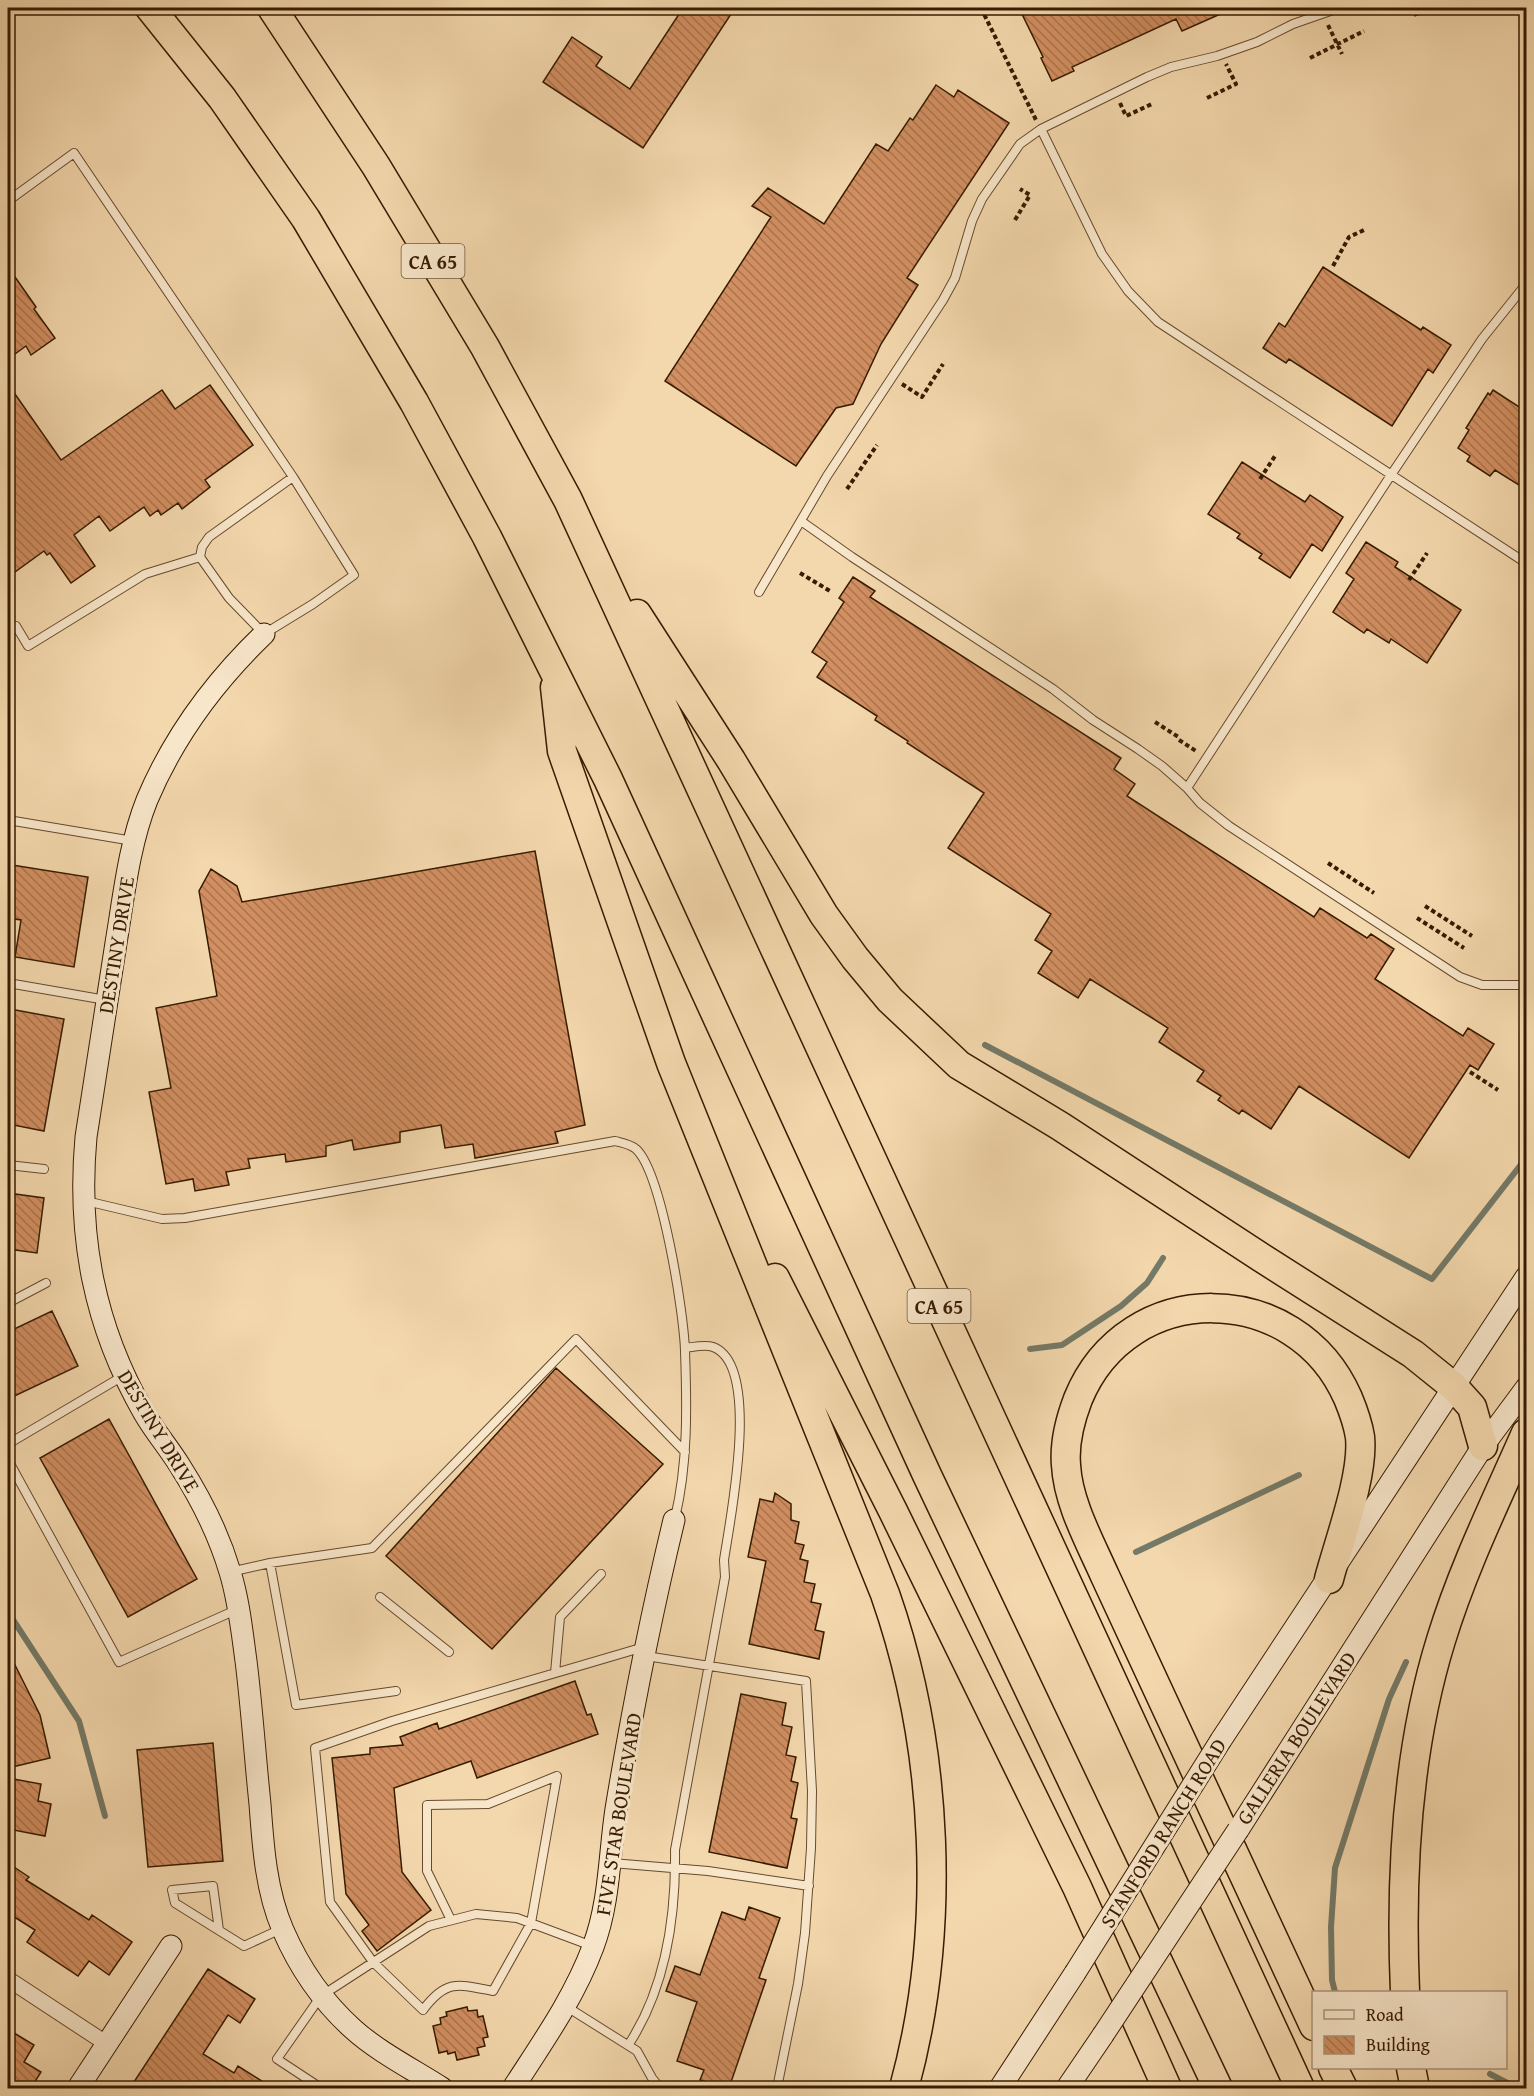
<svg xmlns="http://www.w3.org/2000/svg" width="1534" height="2096" font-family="'Gentium Book Plus',serif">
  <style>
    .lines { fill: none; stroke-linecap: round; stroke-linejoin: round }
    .stream { stroke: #747a68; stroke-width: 6 }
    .building { fill: url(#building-back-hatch); stroke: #371b01; stroke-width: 1.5 }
    .lane-casing { stroke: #664a2c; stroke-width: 10 }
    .street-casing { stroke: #664a2c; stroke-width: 17 }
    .secondary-casing { stroke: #371b01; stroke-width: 23 }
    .highway-casing { stroke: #371b01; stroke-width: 31 }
    .path { stroke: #371b01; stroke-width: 4; stroke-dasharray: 4.5 3; stroke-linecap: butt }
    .lane { stroke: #f8e6ca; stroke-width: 8 }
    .street { stroke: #f8e6ca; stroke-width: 15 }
    .secondary { stroke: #f8e6ca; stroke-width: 21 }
    .highway { stroke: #f4d8ad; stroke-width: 28 }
    .secondary-bridge-casing { stroke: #371b01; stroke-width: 23; stroke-linecap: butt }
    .secondary-bridge { stroke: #f8e6ca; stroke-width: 21 }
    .labels { text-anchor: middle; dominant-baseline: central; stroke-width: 6; stroke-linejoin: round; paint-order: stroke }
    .shield { fill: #f8e6ca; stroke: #71583d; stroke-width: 1.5 }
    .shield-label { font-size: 20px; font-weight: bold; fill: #371b01 }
    .street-label { font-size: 21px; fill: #371b01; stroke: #f8e6ca }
  </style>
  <defs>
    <pattern id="building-back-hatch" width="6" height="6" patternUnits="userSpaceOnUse" patternTransform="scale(1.5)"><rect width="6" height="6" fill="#d28f61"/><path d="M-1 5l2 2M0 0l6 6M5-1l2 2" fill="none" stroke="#ab744e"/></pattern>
  </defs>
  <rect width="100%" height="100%" fill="#f4d8ad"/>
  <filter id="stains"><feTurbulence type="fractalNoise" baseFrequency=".00333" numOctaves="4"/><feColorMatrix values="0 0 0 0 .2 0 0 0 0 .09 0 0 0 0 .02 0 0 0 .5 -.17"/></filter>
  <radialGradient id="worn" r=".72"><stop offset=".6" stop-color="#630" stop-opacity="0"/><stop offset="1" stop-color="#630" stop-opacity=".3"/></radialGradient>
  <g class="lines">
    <path class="stream" d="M985 1045 1432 1279 1526 1158
      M1030 1349 1062 1345 1121 1306 1147 1283 1163 1258
      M1136 1552 1299 1475
      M8 1612 79 1721 105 1816
      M1335 1992 1332 1980 1331 1927 1335 1868 1389 1699 1406 1662
      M1490 2074 1517 2088"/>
  </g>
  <path class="building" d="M683 8H735L643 148 543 82 572 37 602 57 596 66 630 89Z
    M1019 8H1234L1182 31 1176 19 1072 67 1074 71 1052 81 1041 58 1043 57Z
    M936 85 954 97 958 90 1009 123 907 278 918 285 881 344 853 404 836 408 796 466 665 381 771 217 752 206 768 188 824 224 876 144 888 151 910 118 913 120Z
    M8 267 36 307 34 309 55 338 31 355 26 346 8 359Z
    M1323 267 1421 330 1423 327 1451 345 1433 373 1428 369 1392 426 1289 359 1286 363 1263 348 1279 323 1285 327Z
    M8 384 61 460 162 390 175 409 210 385 253 445 205 480 210 487 182 509 178 503 161 515 158 510 150 516 144 507 110 531 99 516 74 535 95 566 71 583 50 553 47 555 44 551 8 577Z
    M1493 390 1527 412V490L1495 470 1490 476 1467 461 1470 456 1458 448 1469 430 1466 428 1488 393 1490 395Z
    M1242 462 1305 502 1310 495 1343 517 1322 551 1312 544 1290 578 1259 558 1262 554 1237 538 1240 534 1208 514Z
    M1366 542 1398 562 1395 567 1461 610 1427 663 1391 639 1389 643 1367 629 1364 633 1333 612 1354 579 1346 573Z
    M853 577 875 591 870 597 1121 758 1114 769 1135 784 1127 796 1314 917 1320 908 1367 938 1371 934 1394 949 1375 979 1463 1036 1468 1028 1494 1044 1478 1070 1470 1065 1409 1158 1299 1086 1271 1129 1242 1110 1239 1114 1218 1100 1221 1096 1197 1081 1204 1071 1159 1042 1168 1028 1090 979 1078 998 1038 973 1052 951 1035 940 1051 914 948 848 984 793 907 743 908 741 875 720 877 716 817 677 827 662 812 652 844 602 839 598Z
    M535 851 585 1125 555 1132 558 1143 475 1158 473 1144 445 1148 441 1125 400 1132V1142L354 1150 352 1140 326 1146V1156L286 1162 285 1154 248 1159 250 1168 226 1172 229 1185 195 1191 193 1179 166 1184 149 1092 171 1088 156 1008 217 996 199 891 211 869 237 886 242 902Z
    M12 865 88 877 74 967 15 957 21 920 8 918V892Z
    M10 1009 64 1019 44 1131 8 1124V1020Z
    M8 1193 44 1198 37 1253 8 1249Z
    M52 1311 78 1366 8 1399V1332Z
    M556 1368 663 1464 492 1649 386 1556Z
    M109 1419 197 1579 128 1617 40 1458Z
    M775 1493 791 1504V1520L799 1522 795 1543 804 1545 800 1559 808 1561 804 1582 815 1584 811 1602 821 1604 815 1630 824 1632 819 1659 749 1644 766 1561 748 1557 760 1499 773 1502Z
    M8 1651 40 1715 50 1758 8 1768Z
    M575 1681 587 1715 591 1714 598 1734 477 1778 471 1761 394 1788 402 1872 431 1910 377 1951 362 1931 369 1925 346 1894 332 1758 370 1754V1748L403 1745 400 1737 437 1723 439 1729Z
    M741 1694 786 1703 782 1725 792 1727 786 1755 796 1757 791 1781 798 1783 791 1818 797 1819 787 1868 709 1852Z
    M213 1743 223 1861 148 1867 137 1750Z
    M8 1778 41 1784 38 1801 51 1804 45 1836 8 1829Z
    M14 1867 29 1877 26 1880 89 1920 92 1915 132 1942 109 1975 89 1961 78 1976 27 1942 35 1930 8 1913V1876Z
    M749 1907 780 1918 759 1978 766 1980 729 2088H726L700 2080 704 2070 677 2061 697 2002 666 1991 675 1966 700 1975 722 1912 745 1920Z
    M208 1969 255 1999 240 2023 228 2015 203 2054 234 2073 238 2066 273 2088H130Z
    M467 2007 468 2011 477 2010 478 2017 483 2016 488 2037 483 2038 485 2046 477 2048 479 2055 457 2060 455 2052 448 2054 447 2051 439 2053 433 2026 441 2024 440 2018 447 2016 446 2012Z
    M14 2033 34 2045 24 2062 41 2072 31 2088H8V2043Z"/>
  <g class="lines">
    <g class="lane-casing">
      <path id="lane" d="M1041 129 1102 254 1128 291 1158 322 1526 563
        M8 201 74 153 293 477 354 575 313 604 264 634 229 598 200 557 202 547 209 537 293 477
        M801 521 852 557 1053 689 1093 720 1138 749 1162 766 1187 788 1200 803 1229 826 1460 977 1482 985H1526
        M759 592 827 476 943 300 955 278 972 221 982 199 1020 144 1041 129 1147 77 1171 67 1217 56 1257 42 1293 24 1339 8
        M8 632 16 626 28 646 145 574 200 557
        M1187 788 1391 475 1482 339 1526 284
        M8 820 133 841
        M8 983 106 1000
        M8 1165 44 1169
        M86 1201 162 1219 185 1218 615 1141C623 1143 630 1144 636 1149 662 1173 684 1314 685 1351 687 1407 688 1464 675 1518
        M8 1303 46 1283
        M8 1444 123 1376
        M8 1460 119 1662 236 1610
        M270 1563 296 1705 396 1691
        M230 1572 270 1563 372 1548 576 1339 685 1452
        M380 1597 449 1652
        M646 1656 806 1681 812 1791 811 1848 805 1933 798 1984 777 2088
        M555 1673 560 1617 601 1574
        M612 1863 708 1871 809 1886
        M451 1920 427 1871V1805L488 1804 557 1776 531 1923 493 1991C458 1984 446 1979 423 2010L373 1962 330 1902 315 1748 392 1721 644 1647
        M219 1930 213 1886 172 1890 175 1903 244 1946 281 1929
        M567 2007 637 2051 652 2078 660 2088
        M629 2044C666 1987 676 1917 675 1850L725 1577 724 1560C730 1519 762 1365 713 1347 705 1344 694 1347 685 1348
        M321 2088 277 2059 321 1996 429 1926 476 1914 517 1918 592 1946"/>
    </g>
    <g class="street-casing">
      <path id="street" d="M8 1979 107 2044"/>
    </g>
    <g class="secondary-casing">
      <path id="secondary" d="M264 634C214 682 174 736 147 800 129 845 124 895 116 943 106 1007 96 1072 86 1137 77 1236 94 1326 144 1413 155 1432 169 1448 180 1466 201 1499 219 1535 230 1572 239 1601 242 1632 246 1661 252 1709 255 1757 260 1804 263 1846 266 1891 283 1930 299 1967 323 2002 353 2029 377 2051 414 2070 442 2088
        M1221 1740 1526 1277
        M1238 1830 1483 1446 1526 1388
        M78 2088 171 1946
        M513 2088C542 2043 574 1998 593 1947 610 1902 609 1855 616 1809 632 1712 651 1615 674 1520
        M1000 2088 1075 1973
        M1067 2088 1103 2035"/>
    </g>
    <g class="highway-casing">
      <path id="highway" d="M150 8 222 98 306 219 414 402 487 537 608 779 927 1475 1218 2088
        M272 8 376 166 485 347 568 500 1300 2088
        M637 614 731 760 824 915 855 958 890 1000 959 1065 1060 1126 1262 1258 1413 1354 1454 1387 1472 1407 1483 1446
        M555 687 562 751 671 1063 885 1594C939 1748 947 1931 904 2088
        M775 1278 893 1511 1077 1887 1167 2088
        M1405 1992C1400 1875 1406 1753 1441 1640 1463 1568 1496 1501 1526 1433
        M1314 2026 1105 1576C1090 1542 1068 1503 1066 1465 1064 1442 1070 1420 1078 1399 1128 1277 1296 1279 1348 1398 1353 1410 1358 1424 1360 1437 1364 1475 1339 1541 1329 1579
        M1333 2068 1343 2088
        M1411 2068 1415 2088"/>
    </g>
    <path class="path" d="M981 8 1036 120
      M1414 15 1430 8
      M1328 25 1342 54
      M1310 58 1364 31
      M1207 98 1236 84 1226 64
      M1120 103 1126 116 1152 104
      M1015 220 1030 195 1020 189
      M1333 266 1349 237 1364 230
      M902 384 922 397 943 364
      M1260 479 1275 456
      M847 489 877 445
      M800 573 830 591
      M1409 580 1427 553
      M1155 722 1180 738
      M1179 740 1196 751
      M1328 863 1374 893
      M1425 906 1472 936
      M1417 918 1464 948
      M1470 1072 1498 1090"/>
    <use href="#lane" class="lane"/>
    <use href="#street" class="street"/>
    <use href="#secondary" class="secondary"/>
    <use href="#highway" class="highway"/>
    <g class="secondary-bridge-casing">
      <path id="secondary-bridge" d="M1075 1973 1221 1740
        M1103 2035 1238 1830"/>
    </g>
    <use href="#secondary-bridge" class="secondary-bridge"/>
  </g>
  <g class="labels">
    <g class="shield">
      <rect x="401.5" y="244" width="63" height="34" rx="4.5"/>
      <rect x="907.5" y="1289" width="63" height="34" rx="4.5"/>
    </g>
    <g class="shield-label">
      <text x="433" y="261">CA 65</text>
      <text x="939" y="1306">CA 65</text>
    </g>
    <g class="street-label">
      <text transform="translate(116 945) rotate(-81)">DESTINY DRIVE</text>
      <text transform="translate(159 1431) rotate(59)">DESTINY DRIVE</text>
      <text transform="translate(1296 1738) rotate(-57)">GALLERIA BOULEVARD</text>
      <text transform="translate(618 1814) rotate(-81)">FIVE STAR BOULEVARD</text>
      <text transform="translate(1163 1833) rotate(-58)">STANFORD RANCH ROAD</text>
    </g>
  </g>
  <rect width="1534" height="2096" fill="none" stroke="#f4d8ad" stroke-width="30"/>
  <rect x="9" y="9" width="1516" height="2078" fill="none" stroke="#371b01" stroke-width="3"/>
  <rect x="15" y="15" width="1504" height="2066" fill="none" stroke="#371b01" stroke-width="1.5"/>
  <rect x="1312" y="1991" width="195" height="78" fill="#f8e6ca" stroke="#ab957a" stroke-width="1.5"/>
  <rect x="1324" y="2010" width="30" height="9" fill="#f8e6ca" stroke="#ab957a" stroke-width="1.5"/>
  <text x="1366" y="2021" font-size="18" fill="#371b01">Road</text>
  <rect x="1324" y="2036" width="30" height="18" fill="url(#building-back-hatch)" stroke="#ab957a" stroke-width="1.5"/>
  <text x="1366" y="2051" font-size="18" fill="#371b01">Building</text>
  <rect width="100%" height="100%" filter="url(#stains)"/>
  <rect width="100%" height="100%" fill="url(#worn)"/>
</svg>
